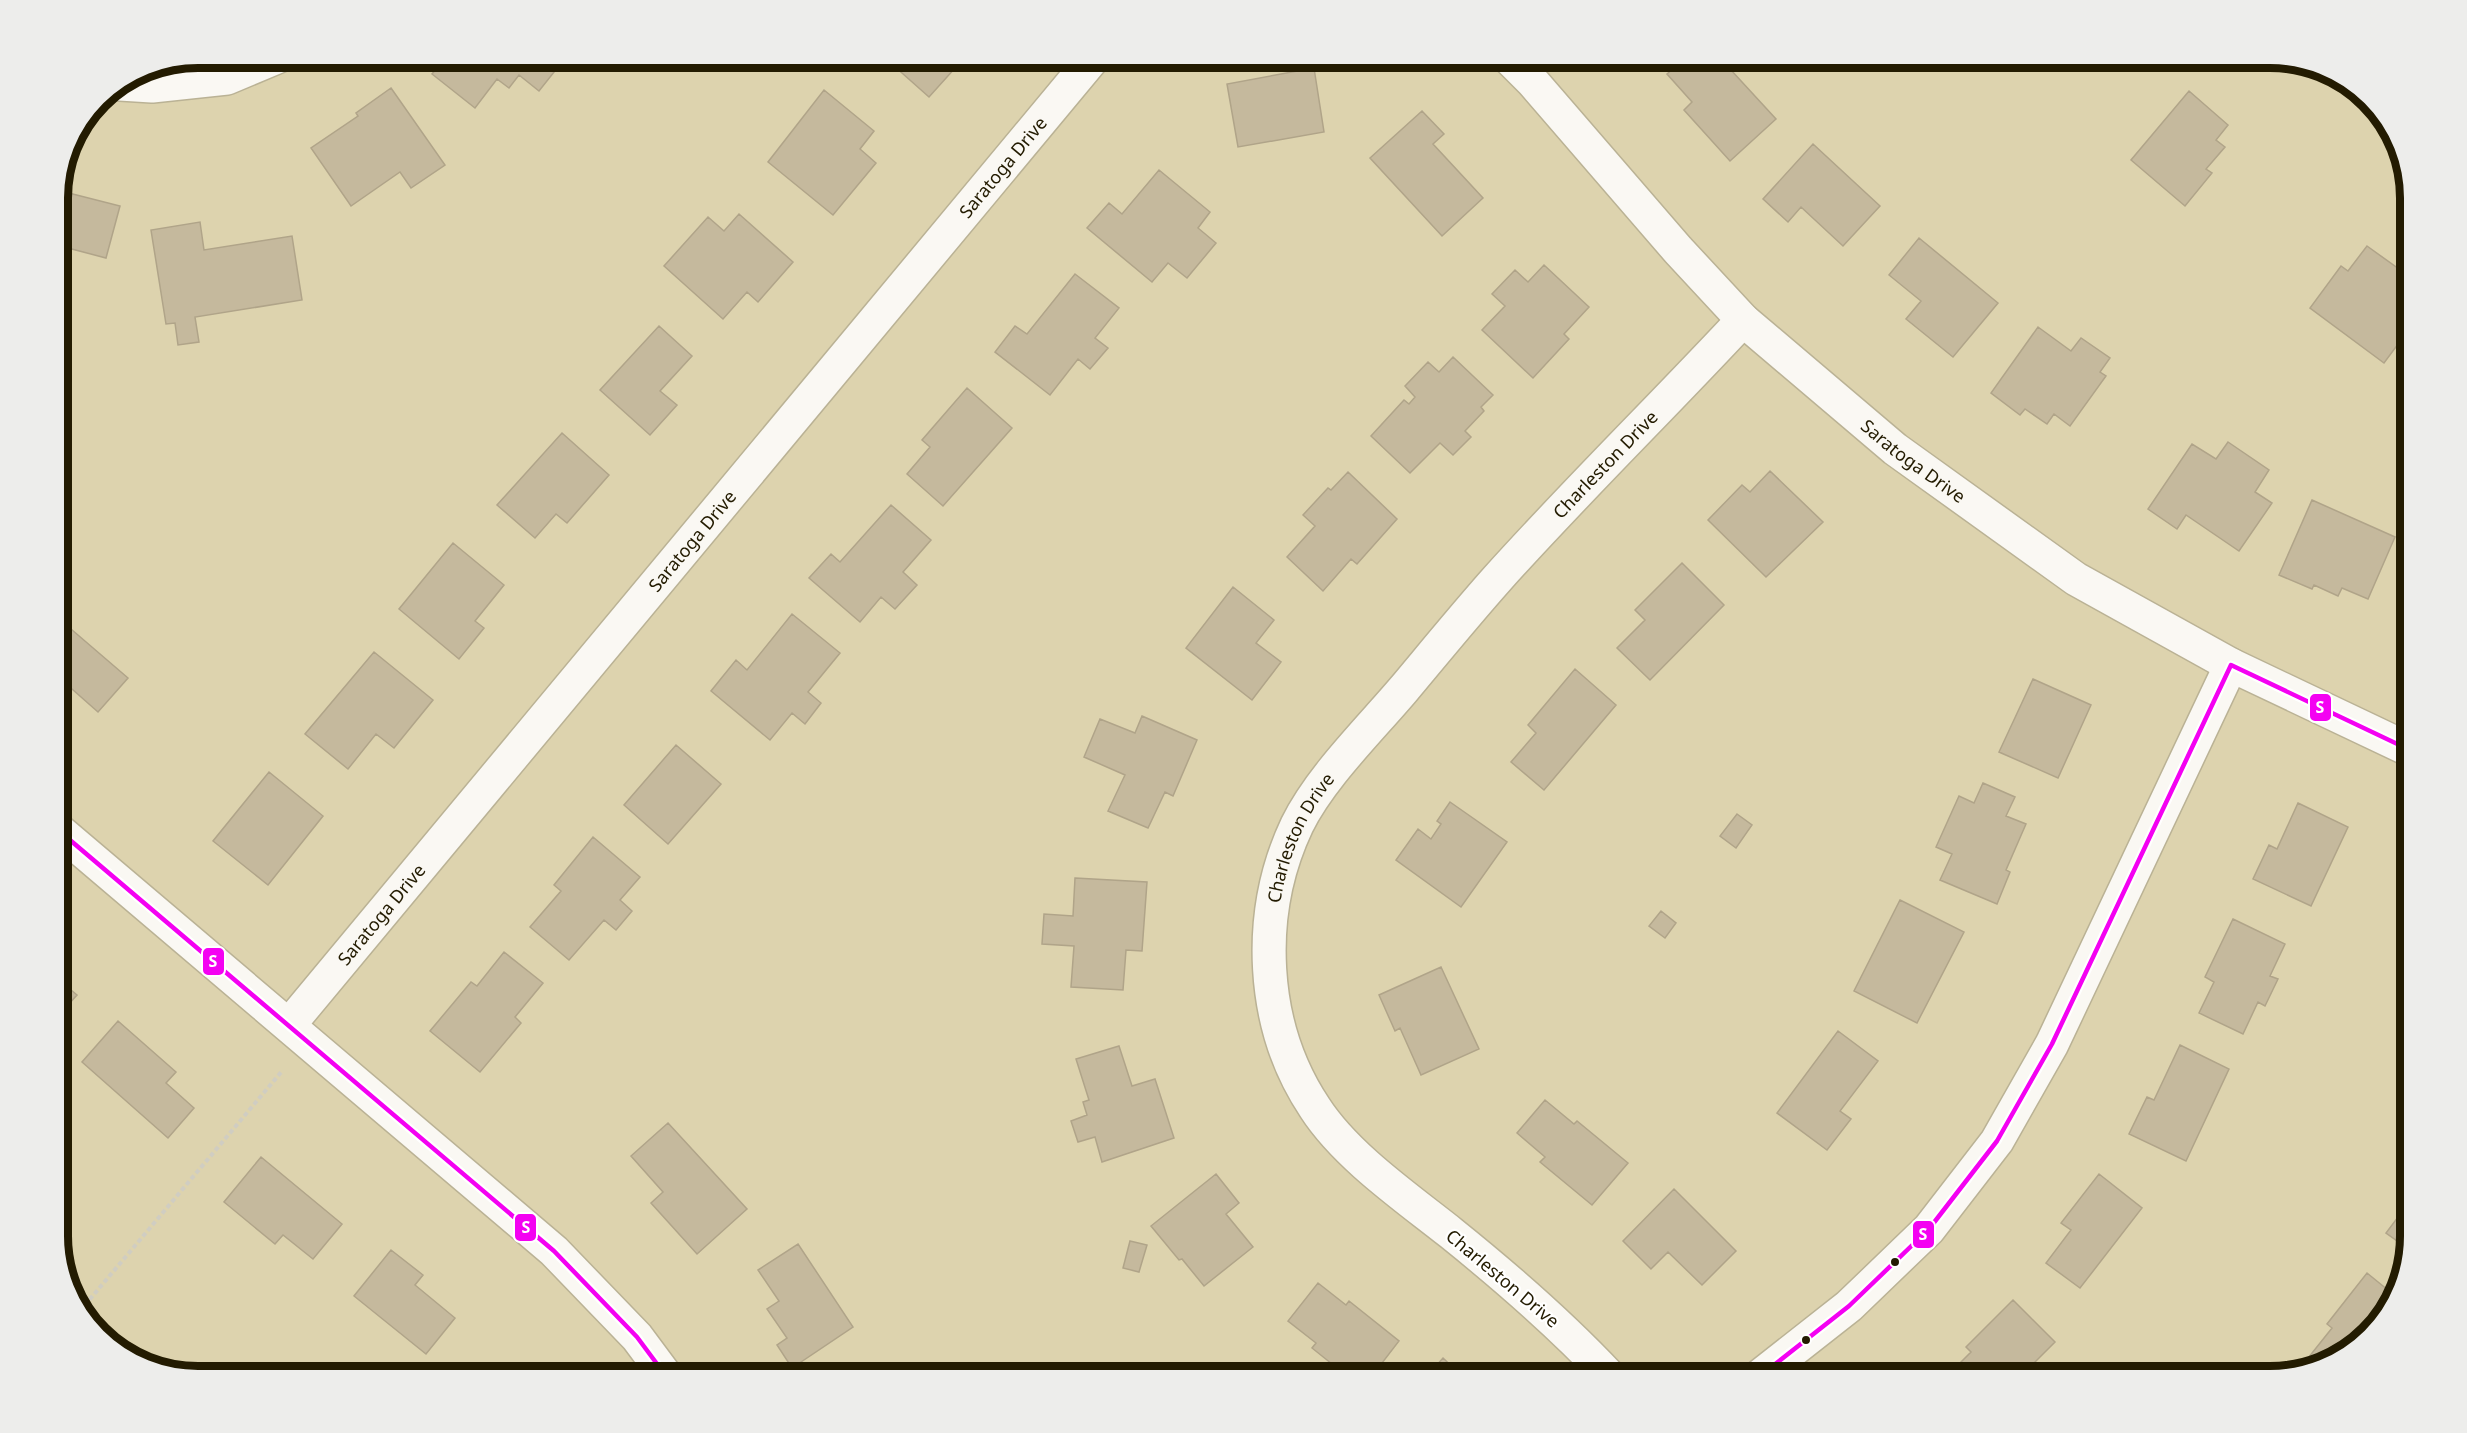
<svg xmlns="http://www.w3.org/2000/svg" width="2467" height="1433" font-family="'Noto Sans',sans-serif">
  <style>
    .building { fill: #c5b99d; stroke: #b0a489; stroke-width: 1.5 }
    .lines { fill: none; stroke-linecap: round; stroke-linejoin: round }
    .street-casing { stroke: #bab295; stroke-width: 36 }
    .path { stroke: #d0cdc2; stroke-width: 4; stroke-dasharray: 4.5 3; stroke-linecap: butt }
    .street { stroke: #faf8f3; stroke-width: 33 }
    .bus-1-casing { stroke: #fff; stroke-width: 9 }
    .bus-1 { stroke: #f401f2; stroke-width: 4.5 }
    .bus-dot { fill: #231b01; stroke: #fff; stroke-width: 2 }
    .labels { text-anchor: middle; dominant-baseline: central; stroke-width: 4.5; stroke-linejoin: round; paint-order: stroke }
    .street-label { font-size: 18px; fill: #231b01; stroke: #fff }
    .rim { fill: none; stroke: #231b01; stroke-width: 8 }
    .line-badge { stroke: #fff; stroke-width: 2 }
    .badge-label { font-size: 16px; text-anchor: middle; font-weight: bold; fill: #fff }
  </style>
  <rect width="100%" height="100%" fill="#ddd3ae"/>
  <path class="building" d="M446 57H566L539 91 519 75 509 88 497 79 475 108 432 74Z
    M884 57H965L929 97Z
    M1686 57H1719L1776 119 1730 161 1684 110 1692 102 1667 74Z
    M1314 68 1324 132 1238 147 1227 84Z
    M391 88 445 165 411 188 400 172 351 206 311 148 358 116 356 113Z
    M824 90 874 131 860 149 876 163 833 215 768 162Z
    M2189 91 2228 125 2216 140 2225 147 2206 169 2212 173 2185 206 2131 160Z
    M1422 111 1444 134 1433 144 1483 198 1442 236 1370 158Z
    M1813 144 1880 206 1843 246 1801 207 1788 222 1763 199Z
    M1159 170 1210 212 1198 228 1216 243 1187 278 1168 263 1152 282 1087 228 1109 203 1122 214Z
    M57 190 120 206 106 258 64 247 61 259 57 258Z
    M739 214 793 262 758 302 747 292 723 319 664 266 708 217 724 231Z
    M200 222 204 250 292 236 302 300 195 317 199 342 178 345 175 323 166 324 151 230Z
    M1919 238 1998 303 1953 357 1906 319 1921 301 1889 275Z
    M2367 246 2410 277V328L2384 363 2310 308 2341 266 2348 271Z
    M1544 265 1589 307 1564 334 1569 339 1533 378 1482 330 1505 306 1492 294 1515 270 1528 282Z
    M1075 274 1119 308 1095 338 1108 348 1090 369 1078 359 1050 395 995 352 1015 326 1027 334Z
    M659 326 692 356 660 391 677 405 650 435 600 390Z
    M2038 327 2071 351 2081 338 2110 358 2100 372 2106 376 2070 426 2054 414 2047 424 2025 409 2020 415 1991 393Z
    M1453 357 1493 395 1481 407 1484 411 1465 431 1471 437 1453 455 1440 443 1410 473 1371 436 1404 400 1409 404 1415 397 1405 386 1428 362 1439 372Z
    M967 388 1012 428 943 506 907 474 930 447 922 440Z
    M562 433 609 475 567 523 556 514 535 538 497 505Z
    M2228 442 2269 470 2255 492 2272 503 2239 551 2186 515 2177 529 2148 509 2192 444 2216 459Z
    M1770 471 1823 522 1766 577 1708 520 1742 485 1750 492Z
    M1348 472 1397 519 1357 564 1351 559 1323 591 1287 557 1315 526 1303 515 1328 488 1331 490Z
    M2312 500 2395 537 2368 599 2342 588 2338 596 2314 585 2312 589 2279 575Z
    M891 505 931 540 903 572 917 585 895 609 881 597 860 622 809 578 831 554 840 562Z
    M453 543 504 585 475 621 484 628 459 659 399 609Z
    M1682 563 1724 605 1650 680 1617 648 1645 620 1635 610Z
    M1233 587 1274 620 1256 643 1281 662 1252 700 1186 648Z
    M792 614 840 653 808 692 821 703 805 724 792 713 770 740 711 691 736 660 747 670Z
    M57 617 128 678 98 712 64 682 57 689Z
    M374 652 433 700 394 748 376 734 348 769 305 734Z
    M1575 669 1616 705 1544 790 1511 762 1536 733 1528 725Z
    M2033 679 2091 705 2058 778 1999 752Z
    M1142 716 1197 740 1173 796 1165 792 1148 828 1108 811 1125 775 1084 757 1100 719 1135 733Z
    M676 745 721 784 668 844 624 805Z
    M269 772 323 816 268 885 213 841Z
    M1983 783 2015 797 2006 816 2026 824 2006 870 2010 872 1997 904 1940 880 1952 854 1936 847 1959 796 1974 803Z
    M1450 802 1507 842 1461 907 1396 860 1418 829 1431 839 1441 824 1437 821Z
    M2298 803 2348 827 2311 906 2253 879 2269 845 2277 849Z
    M1737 814 1752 825 1736 848 1720 836Z
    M593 837 640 877 620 900 632 911 616 930 604 920 569 960 530 927 561 891 554 885Z
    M1075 878 1147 882 1142 951 1126 950 1123 990 1071 987 1074 946 1042 944 1044 914 1073 916Z
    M1900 900 1964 932 1917 1023 1854 991Z
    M1661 911 1676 923 1665 938 1649 926Z
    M2233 919 2285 944 2270 976 2278 979 2265 1006 2258 1002 2243 1034 2199 1013 2214 982 2205 977Z
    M504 952 543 983 515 1017 521 1023 480 1072 430 1031 471 982 477 986Z
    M1441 967 1479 1049 1421 1075 1400 1028 1395 1031 1379 995Z
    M57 978 77 995 57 1017Z
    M118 1021 176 1072 166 1083 194 1108 168 1138 82 1062Z
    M1838 1031 1878 1061 1840 1111 1851 1119 1827 1150 1777 1113Z
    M2180 1045 2229 1069 2186 1161 2129 1134 2147 1097 2154 1100Z
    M1119 1046 1132 1086 1155 1079 1174 1138 1102 1162 1095 1137 1078 1142 1071 1121 1087 1115 1083 1102 1089 1100 1076 1059Z
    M1545 1100 1574 1124 1577 1121 1628 1163 1592 1205 1540 1162 1545 1157 1517 1133Z
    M668 1123 747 1209 697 1254 651 1203 663 1192 631 1156Z
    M261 1157 342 1224 313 1259 283 1235 275 1244 224 1202Z
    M1216 1174 1239 1203 1226 1214 1253 1247 1204 1286 1182 1259 1179 1260 1151 1226Z
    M2099 1174 2142 1208 2080 1288 2046 1263 2071 1230 2061 1223Z
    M1674 1189 1736 1251 1702 1285 1668 1252 1651 1269 1623 1241Z
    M2410 1201V1236L2407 1248 2386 1233Z
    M1130 1241 1147 1245 1139 1272 1123 1268Z
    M798 1244 853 1327 792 1368 777 1345 787 1338 767 1309 779 1301 758 1270Z
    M391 1250 423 1275 415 1285 455 1318 426 1354 354 1296Z
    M2367 1273 2394 1295 2391 1306 2340 1357 2316 1364 2308 1358 2332 1328 2327 1324Z
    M1318 1283 1346 1305 1349 1301 1399 1341 1372 1376H1347L1312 1348 1316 1343 1288 1321Z
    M2013 1300 2055 1342 2021 1376H1947L1971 1352 1966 1347Z
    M1443 1358 1462 1376H1427Z"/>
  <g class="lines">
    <g class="street-casing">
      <g id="street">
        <path id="s1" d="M1508 57 1532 81 1678 250 1743 320 1895 449 2076 579 2231 665 2410 750"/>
        <path d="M120 84 152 86 227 78 277 57"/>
        <path d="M57 829 554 1251 637 1337 666 1376"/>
        <path id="s2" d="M289 1025 1094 57"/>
        <path id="s3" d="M1609 1376C1560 1324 1507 1278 1451 1233 1407 1198 1346 1156 1315 1108 1260 1026 1255 914 1297 825 1320 778 1369 730 1403 690 1434 653 1465 615 1497 579 1576 491 1662 407 1743 320"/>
        <path d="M1760 1376 1849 1306 1929 1229 1997 1141 2052 1044 2231 665"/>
      </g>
    </g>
    <path class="path" d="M80 1311 283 1070"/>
    <use href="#street" class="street"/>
    <g class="bus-1-casing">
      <path id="bus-1" d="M2231 665 2410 750
        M57 829 554 1251 637 1337 666 1376
        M1760 1376 1849 1306 1929 1229 1997 1141 2052 1044 2231 665"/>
    </g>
    <use href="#bus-1" class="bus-1"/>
  </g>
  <g class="bus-dot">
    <circle cx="1895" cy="1262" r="5"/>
    <circle cx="1806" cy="1340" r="5"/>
  </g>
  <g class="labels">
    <g class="street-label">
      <text stroke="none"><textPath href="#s2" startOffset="1116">Saratoga Drive</textPath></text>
      <text stroke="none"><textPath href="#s1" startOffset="574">Saratoga Drive</textPath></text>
      <text stroke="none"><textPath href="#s3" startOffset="1170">Charleston Drive</textPath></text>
      <text stroke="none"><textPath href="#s2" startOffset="630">Saratoga Drive</textPath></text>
      <text stroke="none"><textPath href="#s3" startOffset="684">Charleston Drive</textPath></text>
      <text stroke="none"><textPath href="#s2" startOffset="144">Saratoga Drive</textPath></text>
      <text transform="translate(1503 1278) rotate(40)">Charleston Drive</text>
    </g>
  </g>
  <path d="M0 0H2467V1433H0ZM198 68H2270A130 130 0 0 1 2400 198V1236A130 130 0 0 1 2270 1366H198A130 130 0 0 1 68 1236V198A130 130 0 0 1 198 68Z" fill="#ededeb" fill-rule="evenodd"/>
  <path class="rim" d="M198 68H2270A130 130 0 0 1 2400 198V1236A130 130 0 0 1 2270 1366H198A130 130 0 0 1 68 1236V198A130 130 0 0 1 198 68Z"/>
  <g class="line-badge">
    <rect x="2309" y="693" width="23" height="29" rx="6" fill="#f401f2"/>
    <rect x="202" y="947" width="23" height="29" rx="6" fill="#f401f2"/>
    <rect x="514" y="1213" width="23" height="29" rx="6" fill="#f401f2"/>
    <rect x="1912" y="1220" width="23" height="29" rx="6" fill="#f401f2"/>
  </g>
  <g class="badge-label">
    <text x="2320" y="713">S</text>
    <text x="213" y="967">S</text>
    <text x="526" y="1233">S</text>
    <text x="1923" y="1240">S</text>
  </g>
</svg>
